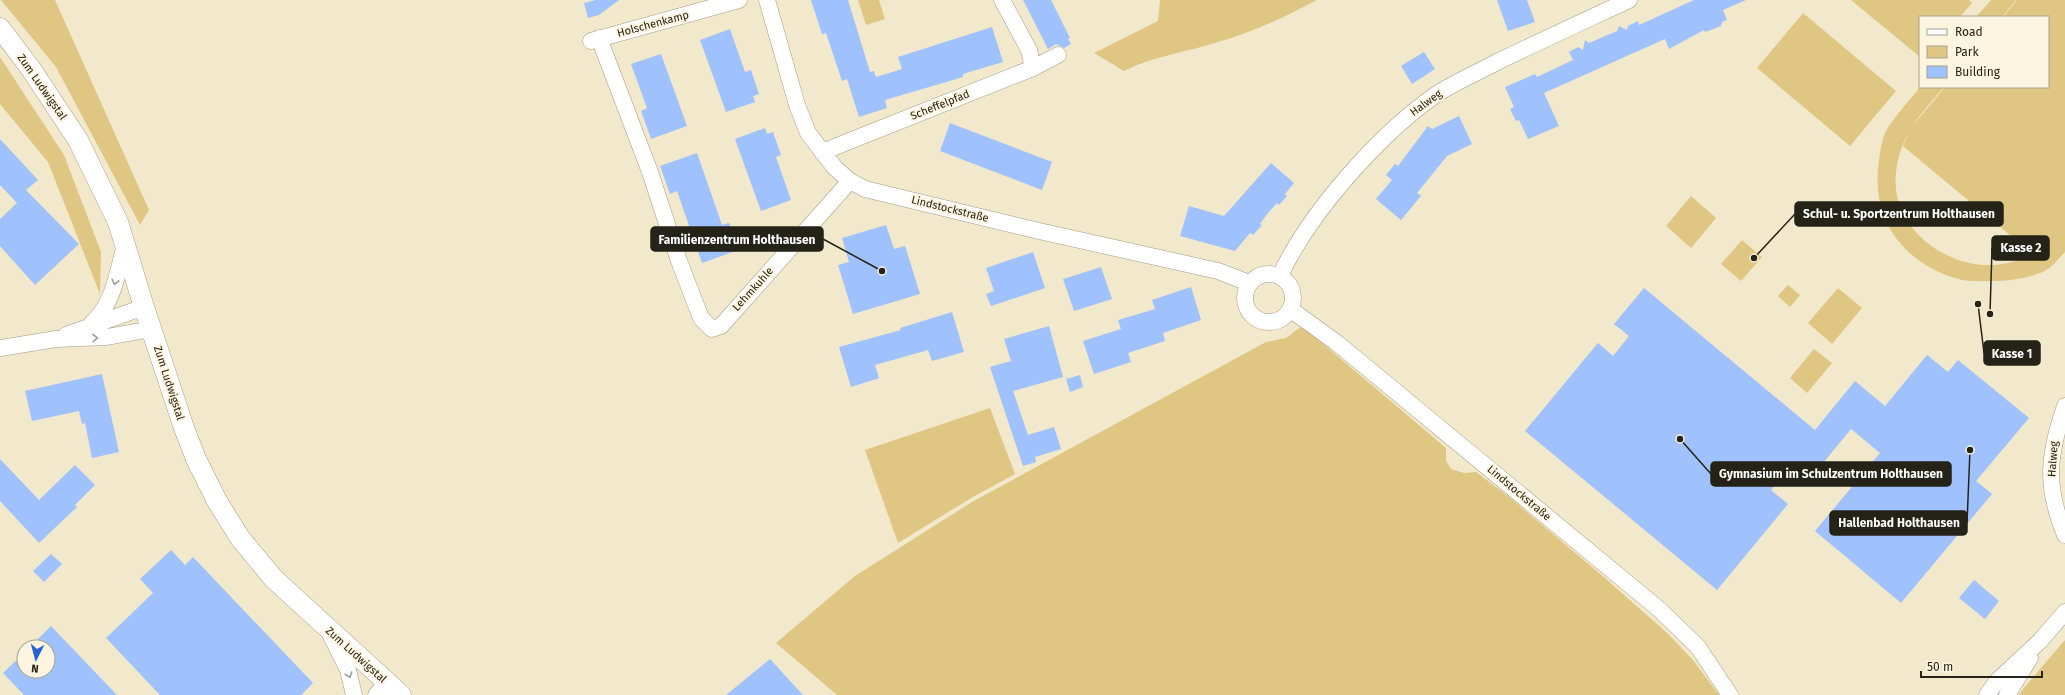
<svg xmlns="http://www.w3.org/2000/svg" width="2065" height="695" font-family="'Fira Sans',sans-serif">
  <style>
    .green { fill: #dfc682 }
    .building { fill: #9fc1fd }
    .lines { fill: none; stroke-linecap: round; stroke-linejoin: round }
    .minor-casing { stroke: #a49b81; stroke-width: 17 }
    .tertiary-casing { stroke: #a49b81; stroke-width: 21 }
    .minor { stroke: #fff; stroke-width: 16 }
    .tertiary { stroke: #fff; stroke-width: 20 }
    .oneway { stroke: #9d9c97 }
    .labels { text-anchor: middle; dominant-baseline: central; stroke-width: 4; stroke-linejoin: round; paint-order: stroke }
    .street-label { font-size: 11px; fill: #252217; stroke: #fdf5df }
    .leader { fill: none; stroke: #252217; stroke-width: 1.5 }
    .callout-dot { fill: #252217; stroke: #fdf5df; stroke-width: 1.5 }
    .callout { fill: #252217; stroke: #252217; stroke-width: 1.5 }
    .callout-label { font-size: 12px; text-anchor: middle; font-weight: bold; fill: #fff }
  </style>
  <rect width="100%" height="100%" fill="#f2e8cc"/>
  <path class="green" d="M1 0H55L149 210 140 225 56 67Z
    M858 0H879L885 19 866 25Z
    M1160 0H1317C1285 17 1253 32 1218 42 1187 52 1154 56 1124 71L1094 53 1158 21Z
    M1851 0H1969L1972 3 1960 17H1920V57Z
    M1991 0H2016L2002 17H1976Z
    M2017 0H2065V252C2060 257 2054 265 2048 269 2034 278 2007 281 1992 281 1981 281 1968 282 1958 279 1906 264 1873 223 1878 169 1879 158 1881 143 1885 133 1892 119 1910 100 1920 87H1944C1920 115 1900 135 1896 173 1888 245 1989 295 2041 245L2029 251 1903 146 1910 129 1945 87H2048V17H2003Z
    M1803 13 1896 91 1850 146 1757 68Z
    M0 57 64 155 101 252 100 294 48 162 0 104Z
    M1691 196 1716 218 1691 248 1666 226Z
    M1742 240 1762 257 1741 281 1721 264Z
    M1788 285 1800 295 1790 307 1778 296Z
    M1838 288 1862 308 1832 344 1808 323Z
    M1302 326 1446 448V461L1451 469 1464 473 1476 472 1509 497 1598 572 1666 632 1693 660 1719 695H837L776 643 855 576 972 502 1266 342 1286 338Z
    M1814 349 1832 363 1807 393 1790 378Z
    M990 408 1015 474 971 498 898 543 865 450Z
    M2065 640V695H2019L2023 689Z"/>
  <path class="building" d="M596 0H619L599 15 588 18 584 3Z
    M811 0H848L870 72 874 71 876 77 902 69 898 57 992 27 1003 62 963 74V77L885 100 887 108 859 117 847 79 842 81 826 33 822 34Z
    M1023 0H1051L1070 38 1068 39 1071 44 1064 48 1056 44 1048 49Z
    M1497 0H1527L1535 22 1508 31Z
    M1694 0H1746L1723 10 1727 20 1722 22 1721 26 1705 32 1704 30 1669 49 1665 39 1544 93 1559 126 1528 139 1519 120 1516 121 1510 109 1514 107 1505 87 1535 74 1537 77 1573 60 1569 52 1578 47 1583 50 1585 40 1589 43 1617 31 1619 26 1627 30 1628 26 1638 21 1639 25Z
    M730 29 745 72 751 70 759 94 753 96 755 102 726 112 700 40Z
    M1424 52 1435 69 1412 84 1401 66Z
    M661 54 687 126 651 139 641 111 647 108 631 64Z
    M1459 116 1472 144 1447 156 1417 193 1421 196 1401 220 1376 199 1392 180 1386 175 1395 164 1398 166 1428 126 1432 129Z
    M950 123 1052 162 1042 190 940 151Z
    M765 128 767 134 773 132 781 155 776 157 791 200 761 211 735 139Z
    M0 139 38 180 26 190 79 244 35 285 0 246V219L17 203 0 185Z
    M697 153 722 225 729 223 738 250 702 263 677 191 670 194 660 166Z
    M1271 163 1294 183 1285 194 1287 196 1279 205 1277 203 1268 213 1260 224 1262 225 1253 235 1250 233 1235 251 1180 236 1189 206 1224 216Z
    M886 225 894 249 905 246 920 294 853 314 838 265 849 262 842 238Z
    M1033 252 1045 288 991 306 986 294 994 291 986 268Z
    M1101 267 1112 299 1074 311 1063 279Z
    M1191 287 1201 320 1163 333 1165 341 1128 353 1131 362 1094 374 1083 341 1121 329 1118 320 1155 309 1152 300Z
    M1644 288 1815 430 1855 381 1885 406 1927 355 1948 372 1958 360 2029 418 1976 481 1992 494 1901 603 1815 531 1880 453 1851 429 1805 485 1787 470 1771 490 1788 504 1717 590 1525 431 1598 343 1613 356 1629 336 1614 324Z
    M952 312 964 352 932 361 928 350 875 365 879 378 851 387 839 347 901 330 900 328Z
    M1049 326 1063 377 1013 391 1028 435 1054 427 1061 449 1035 457 1036 462 1023 466 990 367 1011 361 1004 339Z
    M102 374 119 452 92 458 85 423 82 424 79 411 32 421 25 391Z
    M1080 375 1083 387 1070 392 1066 379Z
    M0 459 39 500 75 465 95 485 75 505 77 507 39 543 0 501Z
    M171 550 185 565 193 557 313 683 301 695H160L106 638 153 593 140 579Z
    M51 554 62 564 44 582 33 571Z
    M1974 580 1999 601 1985 619 1959 598Z
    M51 626 117 695H24L3 673 24 653V671H48V647H30Z
    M770 659 803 695H726Z"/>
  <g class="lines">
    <g class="minor-casing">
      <path id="minor" d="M767 0 797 105 808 133 835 168 850 181 865 189 1039 231 1218 271 1249 283
        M1002 0 1029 50 1033 68
        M599 38 650 172 679 261 701 318 712 329 721 326 850 181
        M591 41 739 0
        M822 152 1033 68 1058 55
        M1245 298a24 24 0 1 1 48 0a24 24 0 1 1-48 0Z
        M1280 276C1309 213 1378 136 1434 96 1453 83 1475 74 1495 63 1540 41 1584 21 1629 0
        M1290 309 1337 343 1660 610 1698 647 1730 695
        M91 324C114 304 117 273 125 245
        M66 335 144 307
        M0 348 56 339 107 337 151 329
        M2065 406C2048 455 2045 486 2065 535
        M330 634 348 670 354 695
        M376 695 386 683
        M1987 695 1997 681 2040 641 2065 612
        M2007 695 2030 658"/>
    </g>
    <g class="tertiary-casing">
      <path id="tertiary" d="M0 28 31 69 78 140 118 222 144 307 184 428 196 459 217 501 240 538 274 579 401 695"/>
    </g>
    <use href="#minor" class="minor"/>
    <use href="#tertiary" class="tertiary"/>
  </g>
  <defs><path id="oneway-chevron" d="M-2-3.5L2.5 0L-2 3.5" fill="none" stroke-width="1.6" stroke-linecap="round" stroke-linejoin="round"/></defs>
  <g class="oneway">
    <use href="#oneway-chevron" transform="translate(115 282) rotate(104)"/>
    <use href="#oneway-chevron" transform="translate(95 338) rotate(-2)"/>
    <use href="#oneway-chevron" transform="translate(349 675) rotate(72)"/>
  </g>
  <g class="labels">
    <g class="street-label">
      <text transform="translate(653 24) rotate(-15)">Holschenkamp</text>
      <text transform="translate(42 87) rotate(55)">Zum Ludwigstal</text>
      <text transform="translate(1426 103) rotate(-36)">Halweg</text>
      <text transform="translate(940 105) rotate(-22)">Scheffelpfad</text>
      <text transform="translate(950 209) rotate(14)">Lindstockstraße</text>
      <text transform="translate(753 289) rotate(-48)">Lehmkuhle</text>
      <text transform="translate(169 383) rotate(72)">Zum Ludwigstal</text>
      <text transform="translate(2053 459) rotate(-86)">Halweg</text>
      <text transform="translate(1519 493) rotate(40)">Lindstockstraße</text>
      <text transform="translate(356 655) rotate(42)">Zum Ludwigstal</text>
    </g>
  </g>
  <path class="leader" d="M1754 258L1795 214M882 271L823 239M1990 314L1992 248M1978 304L1984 353M1680 439L1711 474M1970 450L1967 523"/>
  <g class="callout-dot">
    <circle cx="1754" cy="258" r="4"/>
    <circle cx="882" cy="271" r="4"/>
    <circle cx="1990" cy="314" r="4"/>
    <circle cx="1978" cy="304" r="4"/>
    <circle cx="1680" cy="439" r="4"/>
    <circle cx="1970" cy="450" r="4"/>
  </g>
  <g class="callout">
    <rect x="1795" y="202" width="208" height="24" rx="4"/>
    <rect x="651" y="227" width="172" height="24" rx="4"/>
    <rect x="1992" y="236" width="57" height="24" rx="4"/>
    <rect x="1984" y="341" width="56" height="24" rx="4"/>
    <rect x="1711" y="462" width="240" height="24" rx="4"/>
    <rect x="1830" y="511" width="137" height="24" rx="4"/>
  </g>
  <g class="callout-label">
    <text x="1899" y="218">Schul- u. Sportzentrum Holthausen</text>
    <text x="737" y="244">Familienzentrum Holthausen</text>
    <text x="2021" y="252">Kasse 2</text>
    <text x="2012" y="358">Kasse 1</text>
    <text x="1831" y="478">Gymnasium im Schulzentrum Holthausen</text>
    <text x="1899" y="527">Hallenbad Holthausen</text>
  </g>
  <rect x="1919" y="16" width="130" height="72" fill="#fdf5df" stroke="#a7a18f"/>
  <rect x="1927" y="29" width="20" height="6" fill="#ffffff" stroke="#a7a18f"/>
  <text x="1955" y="36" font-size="12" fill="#252217">Road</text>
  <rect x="1927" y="46" width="20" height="12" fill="#dfc682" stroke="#a7a18f"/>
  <text x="1955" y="56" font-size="12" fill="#252217">Park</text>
  <rect x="1927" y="66" width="20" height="12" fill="#9fc1fd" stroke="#a7a18f"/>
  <text x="1955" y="76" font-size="12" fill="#252217">Building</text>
  <g transform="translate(36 659) rotate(186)"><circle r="19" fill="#fdf5df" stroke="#a7a18f"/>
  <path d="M0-3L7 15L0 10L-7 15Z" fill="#2a64d1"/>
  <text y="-6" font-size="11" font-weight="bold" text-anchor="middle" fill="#252217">N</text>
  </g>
  <path d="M1921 671v6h121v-6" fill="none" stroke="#252217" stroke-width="2"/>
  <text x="1927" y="671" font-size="12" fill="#252217" stroke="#fdf5df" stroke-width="3" paint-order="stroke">50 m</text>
</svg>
